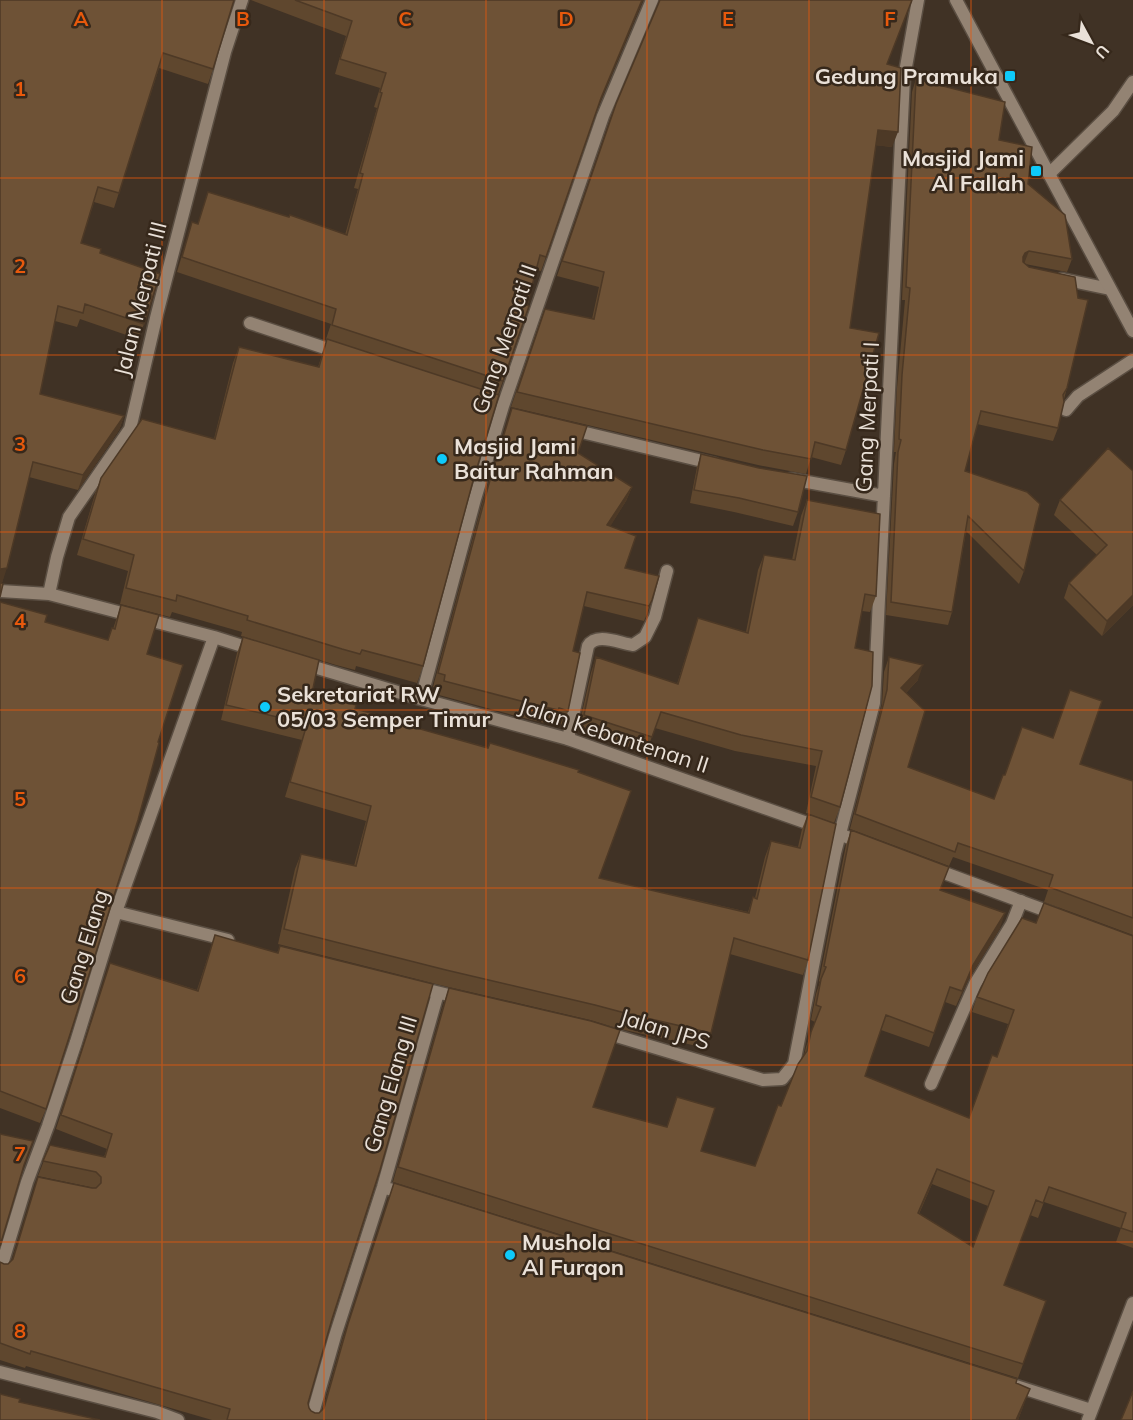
<svg xmlns="http://www.w3.org/2000/svg" width="1133" height="1420" font-family="Mulish,sans-serif">
  <style>
    .lines { fill: none; stroke-linecap: round; stroke-linejoin: round }
    .service-casing { stroke: #5a4e42; stroke-width: 15 }
    .minor-casing { stroke: #5a4e42; stroke-width: 15 }
    .tertiary-casing { stroke: #5a4e42; stroke-width: 15 }
    .service { stroke: #938373; stroke-width: 12 }
    .minor { stroke: #938373; stroke-width: 12 }
    .tertiary { stroke: #938373; stroke-width: 12 }
    .wall { fill: #5f472e; fill-rule: evenodd }
    .shaded-wall { fill: #4d3926 }
    .building { fill: #6e5236; stroke: #4d3926; stroke-width: 1.5; fill-rule: evenodd }
    .grid { fill: none; stroke: #e8590c; stroke-width: 1.5; stroke-opacity: 0.55 }
    .poi-dot { fill: #0ecafa; stroke: #36281b; stroke-width: 2 }
    .labels { text-anchor: middle; dominant-baseline: central; stroke-width: 5; stroke-linejoin: round; paint-order: stroke }
    .poi-label { font-size: 22px; font-weight: bold; fill: #eae1d8; stroke: #36281b; text-anchor: start }
    .street-label { font-size: 22px; fill: #eae1d8; stroke: #36281b }
    .grid-label { font-size: 20px; text-anchor: middle; font-weight: bold; fill: #e8590c; stroke: #36281b; stroke-width: 5; stroke-linejoin: round; paint-order: stroke }
  </style>
  <rect width="100%" height="100%" fill="#403225"/>
  <g class="lines">
    <g class="service-casing">
      <path id="service" d="M1049 174 1113 111 1133 82
        M1066 410 1078 396 1133 360
        M568 739 588 646C596 632 619 643 633 645L645 637 655 617 667 571
        M931 1084 975 984 1012 924 1021 901"/>
    </g>
    <g class="minor-casing">
      <path id="minor" d="M1062 279 1110 289
        M250 323 340 353
        M569 429 715 464
        M791 479 884 496
        M0 591 49 594 214 637 255 650
        M49 594 57 557 69 517 130 429 156 318 225 52 242 0
        M304 664 421 699 568 739 864 843
        M421 699 475 499 503 406 603 116 652 0
        M931 868 1055 914
        M116 912 228 940
        M416 987 461 998
        M603 1032 763 1080 782 1079 794 1064 835 853 874 703 904 78 918 0
        M383 1187 405 1194
        M0 1271 27 1182 48 1126 76 1042 116 912 214 637
        M0 1372 157 1412 178 1420
        M1013 1385 1091 1410
        M311 1420 335 1336 383 1187 438 993"/>
    </g>
    <g class="tertiary-casing">
      <path id="tertiary" d="M956 0 1133 331
        M1088 1420 1133 1303"/>
    </g>
    <use href="#service" class="service"/>
    <use href="#minor" class="minor"/>
    <use href="#tertiary" class="tertiary"/>
  </g>
  <path class="wall" d="M0 0 213 69 208 84 159 68 114 208 94 202 81 243 100 253 144 324 138 339 80 319 77 327 55 321 40 394 124 416 119 430 78 490 29 477 2 583Z
    M251 0H643L597 109 541 271 536 270 527 305 529 306 498 395 473 481 423 666 417 683 356 666 355 670 336 665 241 636 242 632 172 612 170 617 120 604 128 571 77 555 95 494 101 478 214 439 233 363 239 347 318 367 327 340 326 339 331 324 177 272 192 222 198 224 208 192 345 235 358 189 354 188 377 108 374 107 380 88 335 74 346 36Z
    M887 64 892 147 876 145 850 328 846 450 841 465 811 457 806 474 758 465 511 407 545 309 592 319 599 287 557 276 616 104Z
    M916 79 999 140 1028 184 1072 259 1067 272 1025 264 1067 388 1064 399 1058 428 1053 441 977 424 965 471 1024 571 1019 584 966 531 952 612 948 625 886 615 894 464 896 452H894L897 388 905 300H902L912 92Z
    M512 408 578 453 632 487 626 501 610 526 625 568 659 576 647 614 644 621 584 606 573 651 568 711 563 725 554 722 553 725 516 716 439 695 440 689 433 687 483 501Z
    M701 454 798 512 793 526 734 512 690 503 697 467Z
    M1133 471V605L1102 636 1064 598 1069 583 1097 555 1054 515 1060 500Z
    M807 500 876 596 870 612 862 611 855 648 840 807 834 823 806 813 816 766 735 751 655 728 646 753 578 730 591 673 596 657 677 684 698 618 746 632 758 570 764 555 792 560 801 516Z
    M0 602 45 622 108 640 112 628 113 629 121 605 147 654 158 742 46 1109 40 1123 0 1108Z
    M243 637 312 693 355 709 413 727 578 772 599 878 748 912 753 897 755 898 765 857 771 841 798 847 802 829 808 814V960L803 975 730 954 711 1033 706 1048 620 1029 590 1020 440 985 278 944 295 869 301 854 354 866 366 821 285 797 302 740 221 720 237 653Z
    M889 657 918 680 906 693 908 767 994 799 1005 775 1080 764 1133 781V935L1044 902 1048 890 953 857 949 866 850 829 882 705 884 672Z
    M851 830 940 890 1000 928 968 980 956 1006 945 1002 929 1047 881 1030 865 1076 969 1118 997 1057 1008 1024 972 1012 977 997 1036 923 1133 936V1248L1116 1242 1121 1228 1044 1202 1038 1218 1030 1215 1004 1285 1046 1301 1018 1378 393 1182 444 1003 449 988 593 1107 667 1127 677 1097 701 1151 755 1166 804 1056 806 1047 815 1022 811 1020 816 994 820 982 819 981 846 845ZM932 1184 988 1206 973 1247 919 1214Z
    M215 935 277 953 280 946 332 1319 308 1403 309 1408 311 1411 315 1413H319L323 1409 343 1338 394 1183 1016 1383 1024 1404 1018 1420H212L26 1366 25 1368 0 1360V1262L4 1264H8L12 1260 38 1177 92 1188 90 1187 38 1176 50 1145 104 1157 107 1149 56 1129 110 963 197 990Z"/>
  <path class="shaded-wall" d="M642 0H643L595 113 601 98Z
    M878 130 898 132 892 147 872 145Z
    M1029 251 1024 264 1020 266 1023 257 1025 253Z
    M124 416 119 430 78 490 83 475Z
    M632 487 626 501 602 540 607 525Z
    M7 568 2 583H0V570L1 569Z
    M1133 595V605L1102 636 1107 621Z
    M923 665 918 680 896 703 901 688Z
    M1005 913 1000 928 968 980 956 1006 973 965Z
    M937 1169 932 1184 912 1228 918 1213Z
    M1030 1389 1018 1420H1016Z"/>
  <path class="building" d="M0 0H234L213 69 163 53 119 193 98 187 81 243 101 249 100 253 160 274 144 324 85 304 83 313 58 306 40 394 124 416 83 475 33 462 7 568 1 569 0 570Z
    M295 0H642L601 98 546 257 540 255 527 305 529 306 503 381 332 325 336 309 182 257 192 222 198 224 208 192 289 217 290 215 347 235 363 174 360 173 382 93 380 92 386 73 340 59 352 21Z
    M660 0H912L887 64 901 68 898 132 878 130 850 328 879 333 846 450 815 442 811 459 763 450 517 392 545 309 594 319 604 272 562 261 616 104Z
    M916 79 1005 102 999 140 1032 147 1028 184 1065 215 1072 259 1029 251 1025 253 1023 257V262L1029 267 1075 277 1078 298 1088 300 1067 388 1063 395 1064 402 1058 428 981 411 965 471 1027 492 1040 504 1024 571 968 516 952 612 891 602 898 452 901 440 899 439 902 375 910 288 906 287Z
    M327 339 499 395 473 481 423 666 362 650 360 654 342 649 247 620 248 616 177 595 176 601 126 588 134 555 83 539 101 478 142 419 215 439 239 347 319 367Z
    M512 408 587 426 578 453 632 487 607 525 636 536 625 568 659 576 652 600 649 606 587 592 573 651 580 653 568 711 559 708 558 710 521 701 444 681 445 675 438 673 488 487Z
    M1108 448 1133 471V595L1107 621 1069 583 1107 545 1060 500Z
    M701 454 759 468 807 476 798 512 739 498 694 490Z
    M807 500 880 514 876 596 865 594 855 648 873 652 872 686 840 807 811 797 822 751 741 735 661 712 652 737 584 715 596 657 678 684 698 618 748 633 764 555 795 560Z
    M0 582 3 584 0 597Z
    M0 602 47 615 45 622 108 640 112 628 115 629 121 605 159 615 147 654 183 665 158 742 159 743 138 820 73 1025 46 1109 0 1091Z
    M243 637 319 660 312 693 356 705 355 709 413 724V727L488 748 490 743 579 770 578 772 631 791 599 878 749 913 753 897 757 899 771 841 800 848 808 814 836 824 808 960 734 938 711 1033 625 1013 595 1005 446 970 284 929 301 854 356 866 371 806 290 782 307 724 226 705Z
    M889 657 923 665 901 688 925 711 908 767 994 799 1003 775H1005L1022 727 1053 738 1070 690 1102 701 1080 764 1133 781V918L1049 887 1053 875 958 843 955 852 855 814 887 690Z
    M851 830 949 867 940 890 1005 913 973 965 962 991 950 987 934 1033 886 1015 865 1076 969 1118 992 1055 997 1057 1014 1010 977 997 988 973 1022 918 1036 923 1044 903 1133 936V1232L1121 1228 1126 1213 1049 1187 1043 1203 1036 1200 1004 1285 1046 1301 1023 1364 398 1167 449 988 591 1021 620 1030 593 1107 667 1127 677 1097 715 1108 701 1151 755 1166 778 1105 781 1106 798 1064 807 1051 811 1032 821 1007 816 1005 821 979 826 967 824 966ZM937 1169 994 1191 973 1247 918 1213Z
    M215 935 278 953 280 946 433 984 380 1170 332 1319 308 1403 309 1408 311 1411 315 1413H319L324 1408 348 1324 394 1183 1017 1379 1016 1383 1030 1389 1016 1420H227L230 1409 31 1351 30 1354 0 1343V1262L4 1264H8L13 1259 38 1177 92 1188H96L101 1183V1177L96 1172 43 1161 50 1145 105 1157 112 1134 61 1115 110 963 198 991Z
    M0 1134 33 1141 24 1165 0 1246Z
    M1133 1391V1420H1121Z
    M0 1394 20 1399 19 1402 100 1420H0Z"/>
  <path class="grid" d="M162 0V1420M324 0V1420M486 0V1420M647 0V1420M809 0V1420M971 0V1420M0 178H1133M0 355H1133M0 532H1133M0 710H1133M0 888H1133M0 1065H1133M0 1242H1133"/>
  <g class="poi-dot">
    <rect x="1004" y="70" width="12" height="12" rx="3"/>
    <rect x="1030" y="165" width="12" height="12" rx="3"/>
    <circle cx="442" cy="459" r="6"/>
    <circle cx="265" cy="707" r="6"/>
    <circle cx="510" cy="1255" r="6"/>
  </g>
  <g class="labels">
    <g class="poi-label">
      <text x="998" y="76" text-anchor="end">Gedung Pramuka</text>
      <text x="1024" y="158" text-anchor="end">Masjid Jami<tspan x="1024" dy="25">Al Fallah</tspan></text>
      <text x="454" y="446">Masjid Jami<tspan x="454" dy="25">Baitur Rahman</tspan></text>
      <text x="277" y="694">Sekretariat RW<tspan x="277" dy="25">05/03 Semper Timur</tspan></text>
      <text x="522" y="1242">Mushola<tspan x="522" dy="25">Al Furqon</tspan></text>
    </g>
    <g class="street-label">
      <text transform="translate(140 299) rotate(-76)">Jalan Merpati III</text>
      <text transform="translate(504 339) rotate(-71)">Gang Merpati II</text>
      <text transform="translate(867 417) rotate(-87)">Gang Merpati I</text>
      <text transform="translate(614 735) rotate(18)">Jalan Kebantenan II</text>
      <text transform="translate(84 947) rotate(-73)">Gang Elang</text>
      <text transform="translate(665 1029) rotate(17)">Jalan JPS</text>
      <text transform="translate(390 1084) rotate(-74)">Gang Elang III</text>
    </g>
  </g>
  <g class="grid-label">
    <text x="81" y="26">A</text>
    <text x="243" y="26">B</text>
    <text x="405" y="26">C</text>
    <text x="566" y="26">D</text>
    <text x="728" y="26">E</text>
    <text x="890" y="26">F</text>
    <text x="20" y="96">1</text>
    <text x="20" y="273">2</text>
    <text x="20" y="451">3</text>
    <text x="20" y="628">4</text>
    <text x="20" y="806">5</text>
    <text x="20" y="983">6</text>
    <text x="20" y="1161">7</text>
    <text x="20" y="1338">8</text>
  </g>
  <g transform="translate(1091 42) rotate(131)" stroke="#36281b" stroke-width="4.5" paint-order="stroke">
  <path d="M0-4.5L10 22L0 15L-10 22Z" fill="#eae1d8"/>
  <text y="-9" font-size="16" font-weight="bold" text-anchor="middle" fill="#eae1d8">U</text>
  </g>
</svg>
